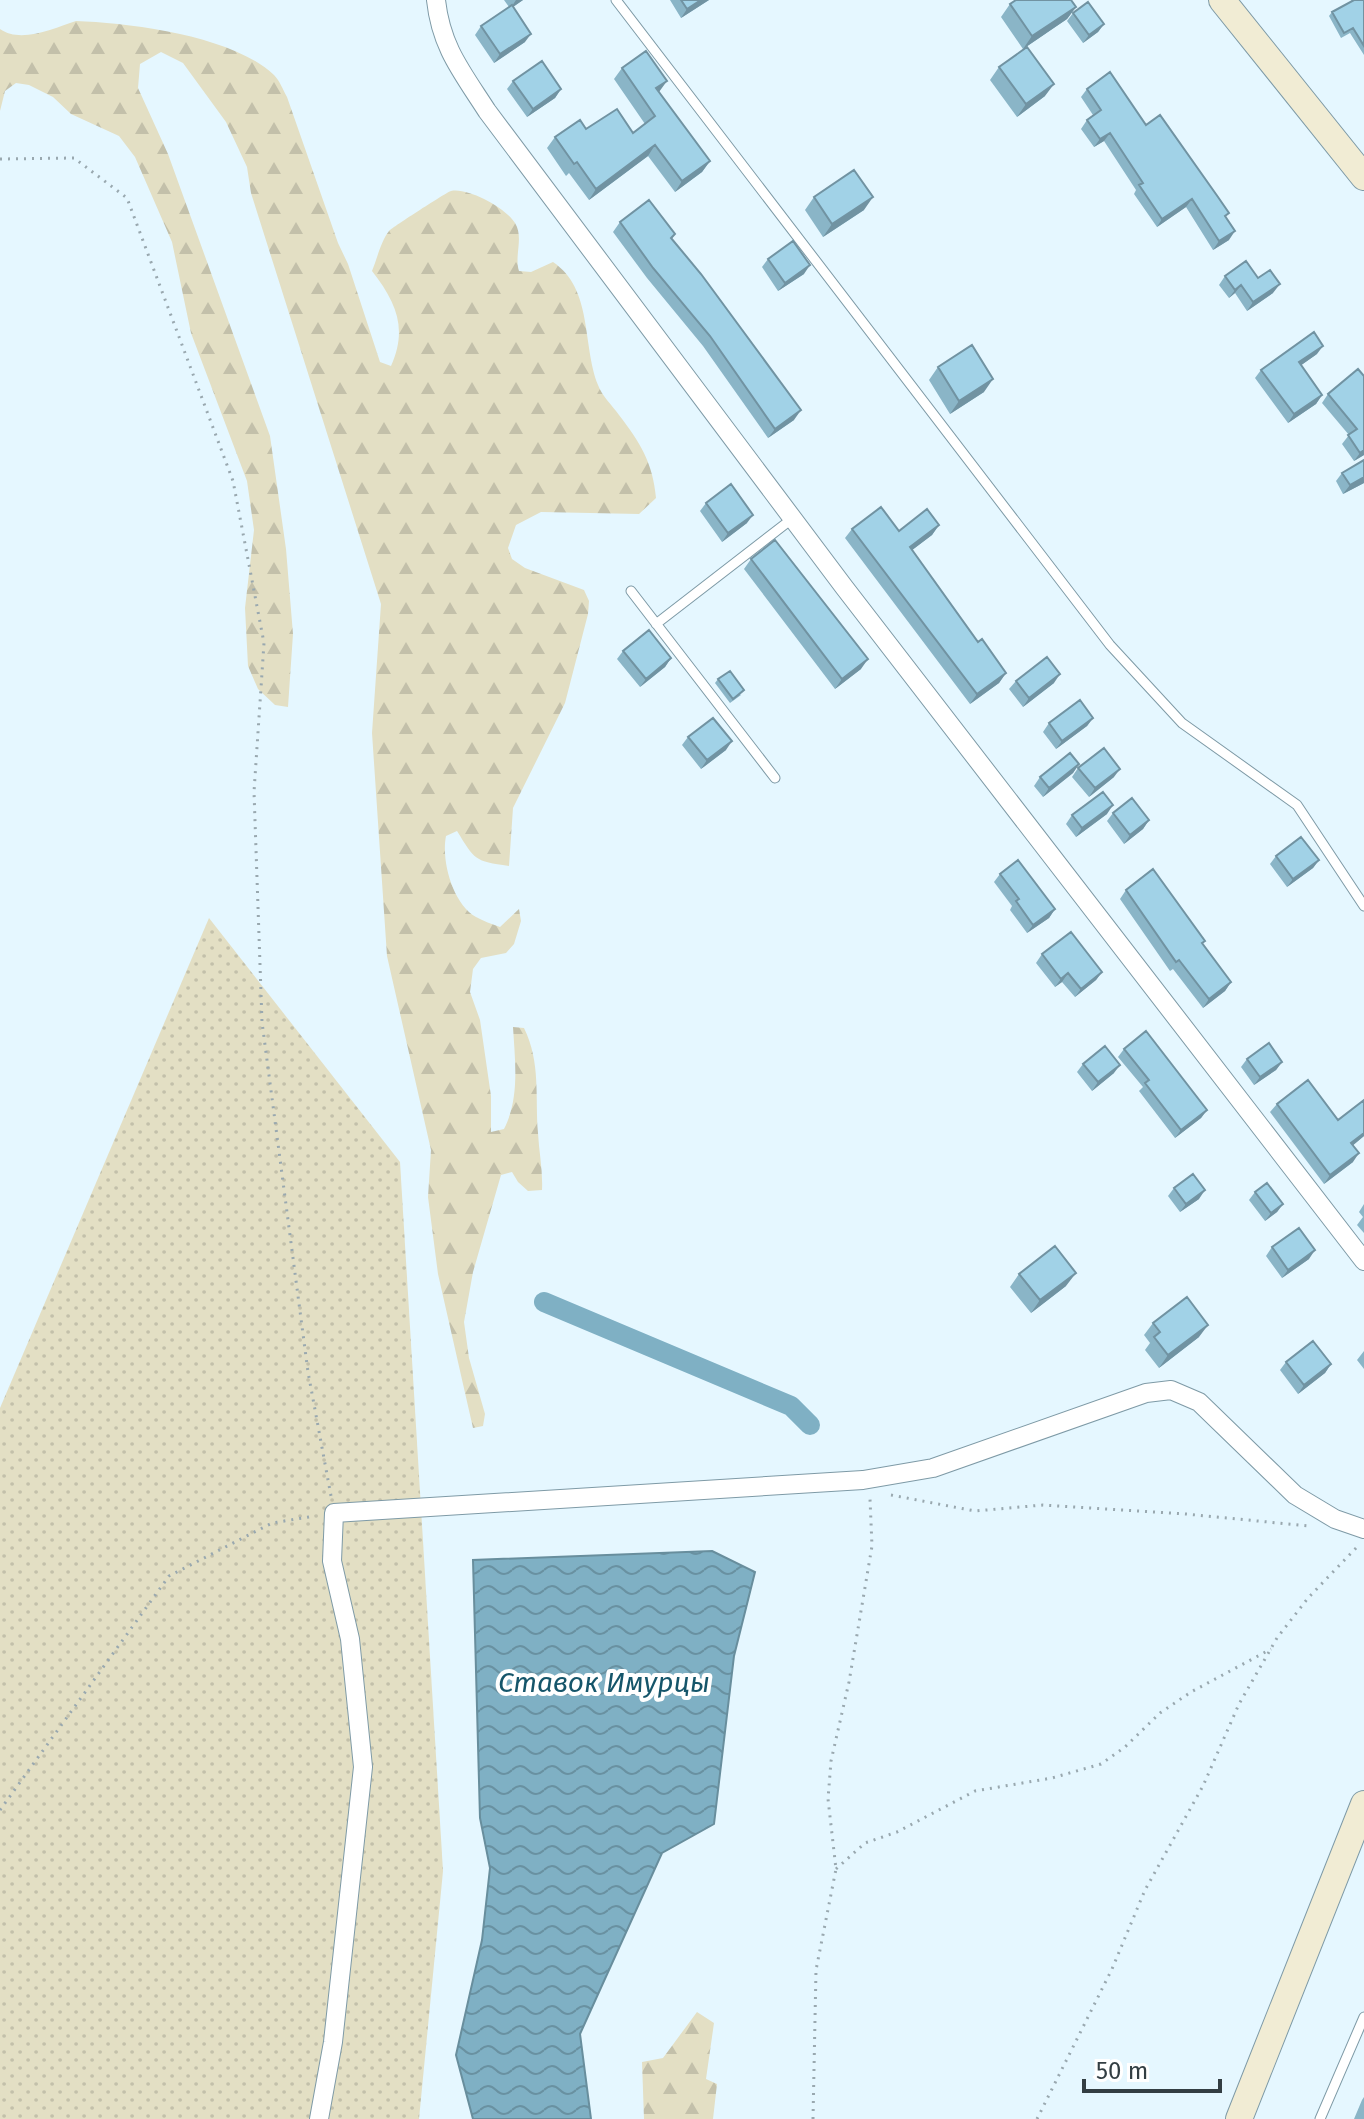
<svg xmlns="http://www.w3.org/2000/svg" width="1364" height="2119" font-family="'Fira Sans',sans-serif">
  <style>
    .green { fill: url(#green-dots) }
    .forest { fill: url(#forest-firs) }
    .water { fill: url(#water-waves); stroke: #688e9d; stroke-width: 2 }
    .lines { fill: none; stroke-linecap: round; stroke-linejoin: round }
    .canal { stroke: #7fb0c4; stroke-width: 20 }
    .service-casing { stroke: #7e9aa6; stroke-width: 11 }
    .minor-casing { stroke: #7e9aa6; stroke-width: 20 }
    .secondary-casing { stroke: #7e9aa6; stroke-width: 28 }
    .path { stroke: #99a8af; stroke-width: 3; stroke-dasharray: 2 6; stroke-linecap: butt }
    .service { stroke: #fff; stroke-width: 9 }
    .minor { stroke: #fff; stroke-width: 18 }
    .secondary { stroke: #f1ecd4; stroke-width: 26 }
    .wall { fill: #8ab5c7 }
    .shaded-wall { fill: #7193a2 }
    .building { fill: #a1d2e7; stroke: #7193a2; stroke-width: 2 }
    .labels { text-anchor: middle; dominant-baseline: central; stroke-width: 8; stroke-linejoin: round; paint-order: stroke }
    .water-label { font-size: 28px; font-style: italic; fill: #15556a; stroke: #fff }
  </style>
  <defs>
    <pattern id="green-dots" width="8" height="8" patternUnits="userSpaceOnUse" patternTransform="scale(2)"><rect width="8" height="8" fill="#e3dfc4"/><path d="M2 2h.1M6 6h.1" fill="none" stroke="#c3c0aa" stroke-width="1.8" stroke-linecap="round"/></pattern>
    <pattern id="forest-firs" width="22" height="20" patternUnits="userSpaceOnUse" patternTransform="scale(2)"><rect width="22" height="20" fill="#e3dfc4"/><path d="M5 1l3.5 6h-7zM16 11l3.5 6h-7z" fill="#c3c0aa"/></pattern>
    <pattern id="water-waves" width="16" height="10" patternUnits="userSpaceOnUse" patternTransform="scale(2)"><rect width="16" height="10" fill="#7fb0c4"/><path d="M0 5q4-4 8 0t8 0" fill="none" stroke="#6991a1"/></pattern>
  </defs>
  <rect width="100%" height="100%" fill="#e5f7ff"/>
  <path class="green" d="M209 918 400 1162 443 1871 419 2119H0V1408Z"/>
  <path class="forest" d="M76 21C132 23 233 36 274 75 280 81 283 90 287 97L338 243 348 264 380 362 391 366C408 328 396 302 372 271 377 259 381 241 389 231 393 227 447 192 451 191 468 187 507 209 515 223 524 238 514 255 519 271L531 272 553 262C593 289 582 344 598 385 602 396 612 405 619 415 640 442 653 463 656 498L639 514 541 512 516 525 508 548 512 559 525 568 584 590 589 601 588 614 565 703 513 808 509 866C474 861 475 860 457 831L446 836C441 861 453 904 476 917 483 921 492 924 500 927L519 909 521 921 514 944 506 953 481 958 473 969 470 992 480 1020 491 1096V1132L504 1129C520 1098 515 1061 513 1027L524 1028C541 1063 535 1097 538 1133 539 1152 543 1171 542 1190L528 1191 518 1182 512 1172 501 1175 473 1272 464 1322 469 1358 485 1414 483 1426 473 1428 438 1274 428 1197 431 1150 387 956 372 733 381 604 251 193 247 167 226 122 183 63 161 52 140 64 138 88 168 154 270 436 286 549 293 634 288 707 275 705 258 689 248 666 245 608 254 530 247 481 191 333 172 242 135 157 119 136 71 114 53 97 29 85 16 83 5 91 0 111V29C21 44 54 28 76 21Z
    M697 2012 714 2023 706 2079 717 2084 713 2119H644L642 2062 663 2058Z"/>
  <path class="water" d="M712 1551 755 1572 734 1656 714 1824 662 1853 580 2034 591 2119H473L456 2055 482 1940 490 1868 480 1818 473 1560Z"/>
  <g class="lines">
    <path class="canal" d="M544 1302 791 1406 810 1425"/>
    <g class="service-casing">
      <path id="service" d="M616 0 1110 645 1182 723 1297 805 1364 906
        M631 591 775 778
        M656 624 793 518
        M1320 2119 1364 2017"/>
    </g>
    <g class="minor-casing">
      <path id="minor" d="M436 0C441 47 462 72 487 111L844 587 1364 1261
        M319 2119 333 2042 363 1767 350 1639 332 1561 334 1513 863 1480 933 1468 1146 1393 1171 1390 1199 1402 1295 1495 1335 1519 1364 1529"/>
    </g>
    <g class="secondary-casing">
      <path id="secondary" d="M1222 0 1364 177
        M1239 2119 1364 1804"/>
    </g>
    <path class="path" d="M0 159 74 158 127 198 233 481 264 643 254 792 262 1022 308 1372 331 1496
      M891 1495 975 1511 1043 1505 1186 1514 1309 1526
      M0 1810 169 1576 272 1523 315 1516
      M836 1869 865 1843 897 1832 975 1791 1052 1778 1101 1764 1125 1747 1160 1713 1191 1692 1271 1649
      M813 2119 816 1970 836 1869 828 1799 831 1761 849 1682 872 1546 870 1499
      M1037 2119 1112 1969 1145 1890 1203 1786 1239 1704 1277 1638 1308 1598 1358 1546"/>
    <use href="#service" class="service"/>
    <use href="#minor" class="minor"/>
    <use href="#secondary" class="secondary"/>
  </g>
  <path class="wall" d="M504 0H523L513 7 525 42 494 63 475 35 481 26 509 7Z
    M670 0H709L681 18Z
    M1351 0H1364V55L1350 33 1341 38 1329 16 1332 12 1352 1Z
    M1010 4 1076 7 1067 19 1023 49 1001 17Z
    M1073 13 1104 24 1098 32 1083 43 1067 21Z
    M999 67 1045 96 1017 117 990 80Z
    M622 68 659 92 710 161 702 172 675 192 648 156 589 200 569 173 566 176 547 148 555 137 586 129 633 133 645 124 614 79Z
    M513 81 561 89 555 98 527 117 507 89Z
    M1087 89 1146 125 1226 217 1229 240 1213 250 1186 207 1157 227 1134 194 1136 190 1104 141 1094 147 1081 129 1087 120 1093 115 1081 97Z
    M814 197 864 210 823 237 805 210Z
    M620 222 675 234 672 239 794 420 768 438 703 346 647 278 613 232Z
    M768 259 804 274 778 291 762 267Z
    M1225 276 1258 278 1273 293 1247 311 1235 293 1229 298 1219 285Z
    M1317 354 1301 365 1322 395 1316 404 1288 423 1255 378 1261 370Z
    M938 367 984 392 950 414 929 380Z
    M1364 376V455L1354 461 1342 444 1349 435 1322 403 1328 394Z
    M1342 473 1364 483 1343 494 1336 481Z
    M706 503 747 523 722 542 700 511Z
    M939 525 932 535 912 550 978 642 1006 673 999 683 970 704 845 538 852 529 899 531Z
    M751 559 861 669 835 689 744 569Z
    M623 651 671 658 665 667 640 687 617 659Z
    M718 679 741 695 730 703 715 683Z
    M1016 681 1054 683 1023 707 1009 689Z
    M1093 718 1087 726 1056 749 1043 732 1049 723Z
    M688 737 726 750 701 769 682 745Z
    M1079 764 1073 773 1043 797 1034 786 1040 777Z
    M1078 768 1114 777 1089 797 1072 777Z
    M1113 813 1149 820 1143 829 1124 844 1107 821Z
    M1107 814 1076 837 1066 824 1072 815Z
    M1276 856 1319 860 1313 868 1287 887 1270 864Z
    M1000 874 1055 909 1049 918 1027 933 1010 910 1012 906 994 882Z
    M1126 890 1205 941 1202 944 1231 982 1225 991 1203 1008 1173 969 1170 971 1120 899Z
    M1042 954 1102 972 1096 980 1075 997 1062 982 1055 987 1036 963Z
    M1124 1049 1207 1110 1201 1118 1175 1138 1139 1091 1143 1087 1118 1057Z
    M1247 1059 1282 1062 1276 1070 1254 1085 1241 1067Z
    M1083 1064 1114 1073 1092 1091 1077 1072Z
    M1364 1100V1136L1353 1145V1162L1324 1184 1270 1112 1277 1104 1338 1120Z
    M1174 1188 1199 1199 1180 1212 1168 1196Z
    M1255 1192 1283 1204 1277 1212 1265 1221 1249 1200Z
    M1364 1204V1233L1357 1225 1363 1217 1359 1212Z
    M1272 1247 1309 1259 1282 1278 1266 1256Z
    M1019 1274 1066 1286 1031 1313 1010 1287Z
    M1153 1323 1199 1337 1159 1368 1145 1350 1150 1343 1144 1335Z
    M1364 1351V1369L1357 1360Z
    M1286 1362 1331 1364 1325 1373 1298 1394 1280 1370Z
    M1364 2097V2119H1354L1362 2100Z"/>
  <path class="shaded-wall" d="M516 0H523L510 9Z
    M701 0H709L681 18 687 9Z
    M1076 7 1067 19 1023 49 1032 36Z
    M1104 24 1098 32 1083 43 1089 35Z
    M531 34 525 42 494 63 500 54Z
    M667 81 659 92 656 88Z
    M1054 84 1045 96 1017 117 1026 104Z
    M561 89 555 98 527 117 533 109Z
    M1110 133 1104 141 1094 147 1100 139Z
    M655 145 648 156 589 200 596 189Z
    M710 161 702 172 675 192 682 181Z
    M873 197 864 210 823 237 832 224Z
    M1192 199 1186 207 1157 227 1162 219Z
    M1235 231 1229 240 1213 250 1219 241Z
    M810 265 804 274 778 291 785 283Z
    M1280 284 1273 293 1247 311 1253 302Z
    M1241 285 1235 293 1229 298 1235 290Z
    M1323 346 1317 354 1293 371 1299 362Z
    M993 379 984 392 950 414 959 401Z
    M1322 395 1316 404 1288 423 1294 414Z
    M801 410 794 420 768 438 775 429Z
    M1364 450V455L1354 461 1360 453Z
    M1364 477V483L1343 494 1350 485Z
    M753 515 747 523 722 542 728 533Z
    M939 525 932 535 903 557 910 547Z
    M671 658 665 667 640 687 646 679Z
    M868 659 861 669 835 689 842 679Z
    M1006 673 999 683 970 704 977 694Z
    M1060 674 1054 683 1023 707 1029 698Z
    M1093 718 1087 726 1056 749 1062 741Z
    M732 741 726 750 701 769 707 760Z
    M1079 764 1073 773 1043 797 1049 788Z
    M1120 769 1114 777 1089 797 1095 788Z
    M1113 805 1107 814 1076 837 1082 828Z
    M1149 820 1143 829 1124 844 1130 835Z
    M1319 860 1313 868 1287 887 1293 879Z
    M1055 909 1049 918 1027 933 1033 925Z
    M1102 972 1096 980 1075 997 1081 989Z
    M1068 973 1062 982 1055 987 1061 979Z
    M1231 982 1225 991 1203 1008 1209 999Z
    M1282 1062 1276 1070 1254 1085 1260 1077Z
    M1120 1065 1114 1073 1092 1091 1098 1082Z
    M1207 1110 1201 1118 1175 1138 1181 1130Z
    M1364 1133V1136L1345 1152 1351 1143Z
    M1359 1153 1353 1162 1324 1184 1330 1175Z
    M1205 1190 1199 1199 1180 1212 1186 1204Z
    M1283 1204 1277 1212 1265 1221 1271 1213Z
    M1315 1250 1309 1259 1282 1278 1288 1270Z
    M1076 1273 1066 1286 1031 1313 1040 1300Z
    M1208 1325 1199 1337 1159 1368 1168 1355Z
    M1331 1364 1325 1373 1298 1394 1304 1385Z"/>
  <path class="building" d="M681 0H701L687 9Z
    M1016 0H1071L1076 7 1032 36 1010 4Z
    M1354 0H1364V46L1353 28 1344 33 1332 12Z
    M1088 2 1104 24 1089 35 1073 13Z
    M512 5 531 34 500 54 481 26Z
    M1027 47 1054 84 1026 104 999 67Z
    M646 51 667 81 656 88 710 161 682 181 655 145 596 189 577 162 574 164 555 137 580 120 586 129 617 109 633 133 655 116 622 68Z
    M542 61 561 89 533 109 513 81Z
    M1110 72 1146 125 1160 115 1218 197 1229 213 1225 216 1235 231 1219 241 1192 199 1162 219 1139 185 1143 183 1110 133 1100 139 1087 120 1101 110 1087 89Z
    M854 170 873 197 832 224 814 197Z
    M649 200 675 234 671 238 701 274 801 410 775 429 710 336 653 268 620 222Z
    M793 241 810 265 785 283 768 259Z
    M1246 261 1258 278 1270 270 1280 284 1253 302 1241 285 1235 290 1225 276Z
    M1314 332 1323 346 1299 362 1322 395 1294 414 1261 370Z
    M972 345 993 379 959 401 938 367Z
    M1358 369 1364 376V450L1360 453 1348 435 1357 429 1328 394Z
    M1364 460V477L1350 485 1342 473Z
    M731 484 753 515 728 533 706 503Z
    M881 507 899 531 927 509 939 525 910 547 978 642 982 639 1006 673 977 694 852 529Z
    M775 540 868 659 842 679 751 559Z
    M649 630 671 658 646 679 623 651Z
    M1047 657 1060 674 1029 698 1016 681Z
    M730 671 744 690 733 699 718 679Z
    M1080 700 1093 718 1062 741 1049 723Z
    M713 718 732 741 707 760 688 737Z
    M1104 748 1120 769 1095 788 1078 768Z
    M1070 753 1079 764 1049 788 1040 777Z
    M1103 792 1113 805 1082 828 1072 815Z
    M1132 798 1149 820 1130 835 1113 813Z
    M1301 837 1319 860 1293 879 1276 856Z
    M1018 860 1055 909 1033 925 1016 901 1019 899 1000 874Z
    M1153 869 1205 941 1202 943 1231 982 1209 999 1179 960 1176 962 1126 890Z
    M1071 932 1102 972 1081 989 1068 973 1061 979 1042 954Z
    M1146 1031 1207 1110 1181 1130 1145 1083 1149 1080 1124 1049Z
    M1269 1043 1282 1062 1260 1077 1247 1059Z
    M1105 1046 1120 1065 1098 1082 1083 1064Z
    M1308 1080 1338 1120 1364 1100V1133L1351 1143 1359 1153 1330 1175 1277 1104Z
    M1193 1174 1205 1190 1186 1204 1174 1188Z
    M1267 1183 1283 1204 1271 1213 1255 1192Z
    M1299 1228 1315 1250 1288 1270 1272 1247Z
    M1055 1246 1076 1273 1040 1300 1019 1274Z
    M1187 1297 1208 1325 1168 1355 1154 1337 1160 1332 1153 1323Z
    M1313 1341 1331 1364 1304 1385 1286 1362Z"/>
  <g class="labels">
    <g class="water-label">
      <text x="604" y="1682">Ставок Имурцы</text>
    </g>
  </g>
  <path d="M1084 2079v12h136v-12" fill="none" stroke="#333e43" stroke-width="4"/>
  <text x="1096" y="2079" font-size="24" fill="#333e43" stroke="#ffffff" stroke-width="6" paint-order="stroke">50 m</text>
</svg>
